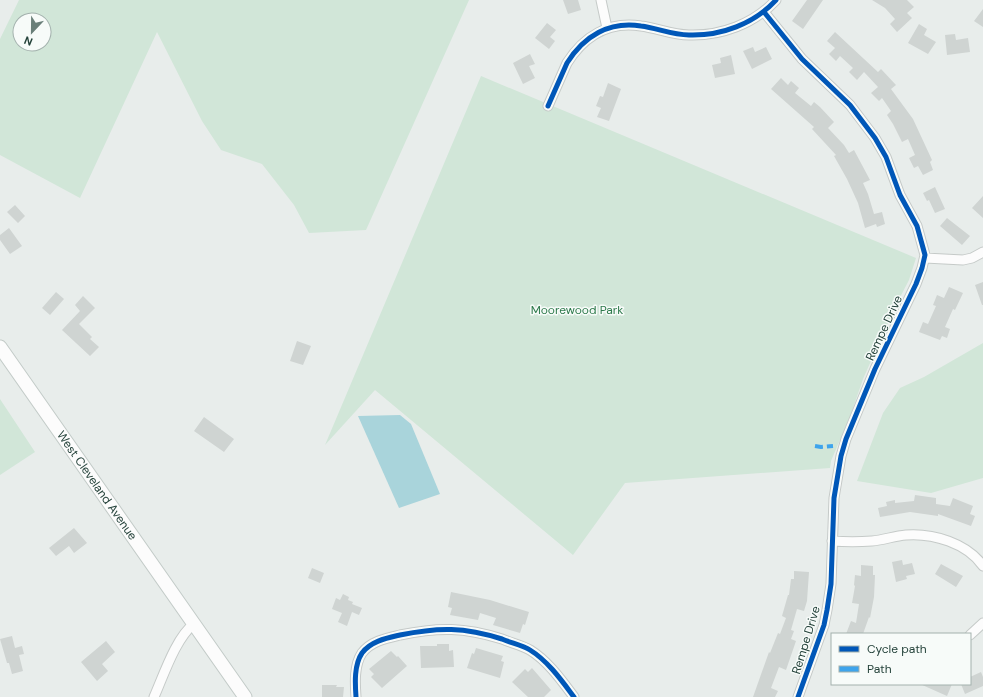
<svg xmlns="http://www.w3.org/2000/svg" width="983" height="697" font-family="'DM Sans',sans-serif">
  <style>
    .green { fill: #d1e6d8; fill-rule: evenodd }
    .water { fill: #a9d4db }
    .building { fill: #cfd4d2 }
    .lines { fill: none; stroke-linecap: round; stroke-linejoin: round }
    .minor-casing { stroke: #c5cac8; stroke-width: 11 }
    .secondary-casing { stroke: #c3cbc8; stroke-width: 15 }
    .minor { stroke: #fcfcfc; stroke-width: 9 }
    .secondary { stroke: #fcfcfc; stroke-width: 13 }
    .quiet { stroke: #3ea4ec; stroke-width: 4; stroke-dasharray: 8 4; stroke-linecap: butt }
    .cycleway-casing { stroke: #f7fbf9; stroke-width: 8 }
    .cycleway { stroke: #0057b8; stroke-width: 5 }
    .labels { text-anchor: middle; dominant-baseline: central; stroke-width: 3; stroke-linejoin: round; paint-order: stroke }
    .park-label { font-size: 12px; fill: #2d7a4b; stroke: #f7fbf9 }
    .street-label { font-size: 12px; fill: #24423a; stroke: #f7fbf9 }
  </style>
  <rect width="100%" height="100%" fill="#e8edeb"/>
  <path class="green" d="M19 0H469L366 230 309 233 294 205 262 164 221 150 202 121 157 32 80 198 0 155V39ZM20 20H44V44H20Z
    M481 76 916 258 909 280 895 307 863 379 851 414 831 461 830 468 625 483 573 555 375 390 325 445Z
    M983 343V478L931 493 857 481 883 413 900 388 924 377Z
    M0 399 35 452 0 475Z"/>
  <path class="water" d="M400 415 411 424 440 494 399 508 358 416Z"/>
  <path class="building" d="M563 0H578L581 10 568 14Z
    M807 0H823L803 29 792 21Z
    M872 0H907L914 7 907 13 912 18 897 32 890 24 895 19 885 8Z
    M983 9V27L974 21Z
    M547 23 556 30 550 37 555 41 549 49 535 38Z
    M919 24 927 29 924 35 936 42 928 54 908 43Z
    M835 32 878 72 881 69 896 85 891 89 913 119 932 160 930 162 933 170 923 175 918 166 914 168 909 158 915 155 908 139 902 142 893 124 887 115 891 111 882 98 879 101 871 93 878 87 864 72 857 80 849 72 853 68 840 56 836 61 829 54 835 48 827 41Z
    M955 34 956 40 968 38 970 52 947 55 945 35Z
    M753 47 755 52 766 47 772 59 752 69 743 51Z
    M530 54 535 64 529 66 535 78 523 84 513 63Z
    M731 55 735 74 715 78 712 65 721 63 720 58Z
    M781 78 788 85 791 81 799 88 795 93 811 106 814 102 820 107 834 122 828 128 844 145 849 153 854 150 870 180 863 183 868 194 874 214 882 212 885 224 877 227 876 224 865 228 858 203 847 179 834 156 836 155 812 129 814 127 771 89Z
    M608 83 621 89 609 121 597 117 601 108 596 106 600 96 603 97Z
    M935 187 945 209 935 213 929 200 927 201 923 193Z
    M983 196V218L972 208Z
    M15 205 25 216 18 223 7 212Z
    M947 218 970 236 962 245 940 226Z
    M9 228 22 246 10 254 0 240V235Z
    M983 282V305H982L975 285Z
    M949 287 963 293 955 310 953 309 945 327 950 329 947 338 942 336 940 340 919 332 923 322 928 324 936 306 933 305 937 295 944 298Z
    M56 292 64 299 50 315 42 308Z
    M83 296 95 308 79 324 92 337 90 339 99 347 90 356 62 330 80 311 75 305Z
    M297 341 311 346 303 365 290 361Z
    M204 417 234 439 224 452 194 431Z
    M915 495 936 498V504L950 506 953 498 973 506 970 514 975 516 971 526 938 514V516L910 512 880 517 878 508 887 506 886 502 895 500V503L914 501Z
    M74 528 87 543 74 553 69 546 56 556 49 548Z
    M902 560 903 565 912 563 915 574 906 576 907 579 896 582 892 562Z
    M941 564 963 576 956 587 935 574Z
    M861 565 873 566V575H875L874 597 870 618 869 617 863 634H846L851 621 856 623 859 604 852 603 855 586 854 585 855 575 861 576Z
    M312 568 324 573 320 583 308 578Z
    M794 571 809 572 807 601 804 611 797 609 791 630 794 631 791 639 796 641 786 670 779 667 771 688 778 691 775 697H753L769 652 770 653 778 633 780 634 786 618 782 616 788 595H789L791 579H794Z
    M451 592 490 600 529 612 525 625 523 624 520 633 493 625 496 618 480 613 478 620 450 615 452 608 448 607Z
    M343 594 349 597 348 600 353 602 352 604 362 608 359 615 352 612 347 626 338 622 342 613 332 609 336 598 340 600Z
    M12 636 15 648 22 646 24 654 19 655 23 671 12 674 9 663H7L0 639Z
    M106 641 115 652 102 664 108 671 97 681 81 662Z
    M437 644H449V651L453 650 454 667 421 668 420 646H437Z
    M476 648 503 656 501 661 504 662 500 678 467 668 472 653 474 654Z
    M391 651 397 657 398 656 407 666 382 688 371 677 374 674 369 669Z
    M532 668 551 690 544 697H528L512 682 525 669 528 672Z
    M981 672 983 677V686L965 694 961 684H970V677Z
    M920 684H952L947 696Z
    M322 685H337L336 687H344L343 697H322Z"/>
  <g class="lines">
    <g class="minor-casing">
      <path id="minor" d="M601 0 607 28
        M764 12 802 59 850 105 875 138 886 157 900 195 917 226 925 255 922 268 916 284 875 369 846 439 841 456 834 498 831 584 827 610 824 625 798 697
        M548 106 567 63C584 36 609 21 641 26 657 28 672 35 689 35 721 36 754 24 776 0
        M925 258 963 260 972 258 983 252
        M832 541C846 542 859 542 872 541 884 540 894 536 906 535 933 533 967 543 983 566
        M970 635 983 623
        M154 697C163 677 176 637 194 624
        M356 697C355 683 354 665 362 653 371 641 387 638 400 635 439 627 464 627 502 639 511 643 522 645 530 650 548 661 562 681 574 697"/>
    </g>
    <g class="secondary-casing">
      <g id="secondary">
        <path id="s1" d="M0 347 245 697"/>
      </g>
    </g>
    <use href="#minor" class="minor"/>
    <use href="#secondary" class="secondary"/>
    <path class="quiet" d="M815 446 821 447 833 446"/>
    <g class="cycleway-casing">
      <path id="cycleway" d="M764 12 802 59 850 105 875 138 886 157 900 195 917 226 925 255 922 268 916 284 875 369 846 439 841 456 834 498 831 584 827 610 824 625 798 697
        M548 106 567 63C584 36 609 21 641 26 657 28 672 35 689 35 721 36 754 24 776 0
        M356 697C355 683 354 665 362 653 371 641 387 638 400 635 439 627 464 627 502 639 511 643 522 645 530 650 548 661 562 681 574 697"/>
    </g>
    <use href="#cycleway" class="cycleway"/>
  </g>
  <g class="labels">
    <g class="park-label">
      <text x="577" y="310">Moorewood Park</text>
    </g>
    <g class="street-label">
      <text transform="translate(884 328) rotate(-65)">Rempe Drive</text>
      <text stroke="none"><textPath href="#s1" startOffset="169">West Cleveland Avenue</textPath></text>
      <text transform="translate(806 640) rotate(-73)">Rempe Drive</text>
    </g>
  </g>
  <rect x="831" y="633" width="140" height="52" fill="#f7fbf9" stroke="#a3b1ad"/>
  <rect x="839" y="646" width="20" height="6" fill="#0057b8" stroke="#a3b1ad"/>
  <text x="867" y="653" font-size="12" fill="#24423a">Cycle path</text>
  <rect x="839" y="666" width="20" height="6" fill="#3ea4ec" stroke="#a3b1ad"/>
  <text x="867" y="673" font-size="12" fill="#24423a">Path</text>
  <g transform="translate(32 32) rotate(202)"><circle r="19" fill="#f7fbf9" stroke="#a3b1ad"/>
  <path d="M0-3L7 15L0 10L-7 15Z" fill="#697e78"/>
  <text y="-6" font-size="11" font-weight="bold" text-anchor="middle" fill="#24423a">N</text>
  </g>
</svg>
